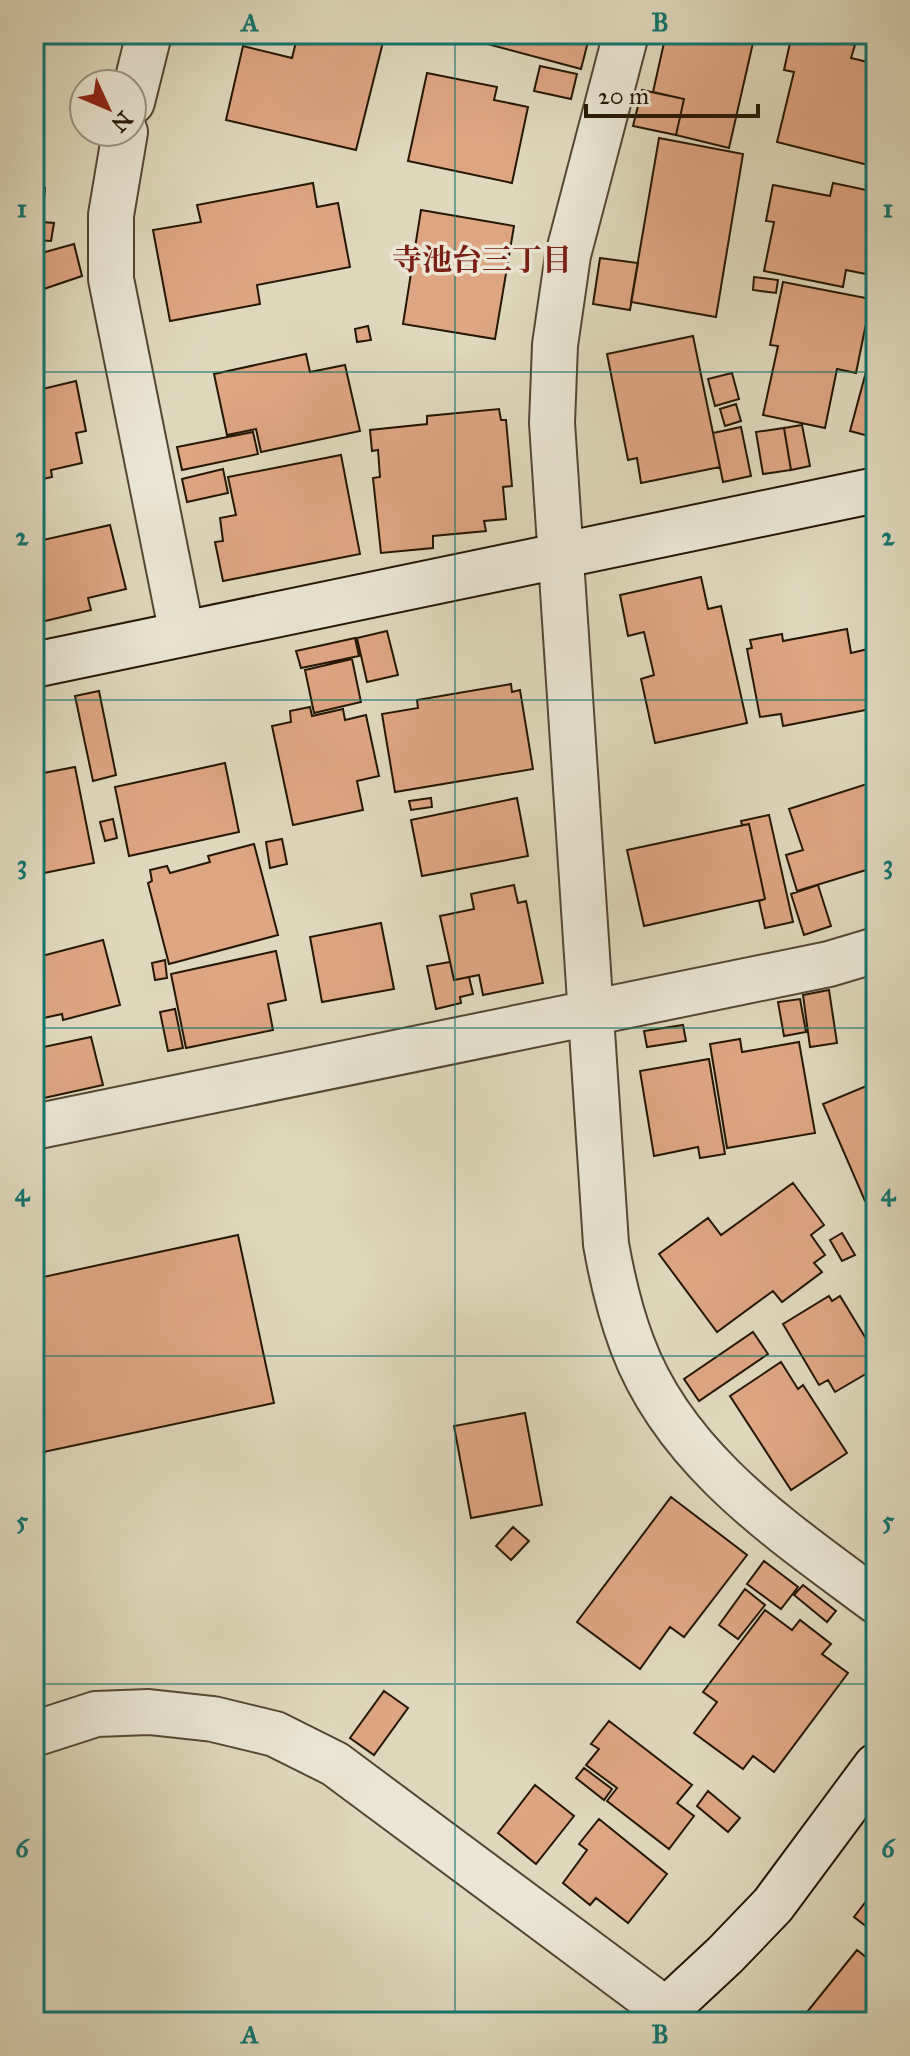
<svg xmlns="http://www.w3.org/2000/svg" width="910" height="2056" font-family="'IM FELL Great Primer','Noto Serif JP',serif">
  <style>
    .building { fill: #dea583; stroke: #251704; stroke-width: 2 }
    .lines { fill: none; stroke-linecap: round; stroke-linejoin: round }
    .street-casing { stroke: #544732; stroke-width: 48 }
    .secondary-casing { stroke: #251704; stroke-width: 48 }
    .street { stroke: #ebe6d4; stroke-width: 44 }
    .secondary { stroke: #ebe6d4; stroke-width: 44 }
    .grid { fill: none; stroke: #0f766e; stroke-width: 2; stroke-opacity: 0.55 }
    .labels { text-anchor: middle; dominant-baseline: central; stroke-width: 7; stroke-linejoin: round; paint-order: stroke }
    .neighbourhood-label { font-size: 30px; font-weight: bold; fill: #7a1f14; stroke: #ebe6d4 }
    .neatline { fill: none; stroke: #0f766e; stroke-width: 3 }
    .grid-label { font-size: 26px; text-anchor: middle; font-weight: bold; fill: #0f766e }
  </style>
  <rect width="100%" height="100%" fill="#e0d8bd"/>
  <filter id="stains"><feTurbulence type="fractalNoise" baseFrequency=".0025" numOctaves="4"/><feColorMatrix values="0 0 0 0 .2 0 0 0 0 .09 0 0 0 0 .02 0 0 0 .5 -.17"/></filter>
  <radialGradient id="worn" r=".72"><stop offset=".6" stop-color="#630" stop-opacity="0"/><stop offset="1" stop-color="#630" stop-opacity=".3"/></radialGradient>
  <path class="building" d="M298 34H385L356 150 226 120 243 46 292 58Z
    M487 34H590L581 69 484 43Z
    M666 34H755L729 148 676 135 684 99 653 92Z
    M792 34H808L855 45 851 58 876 64V167L777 142 794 72 784 70Z
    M540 66 577 74 571 99 534 91Z
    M427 73 497 87 494 100 528 107 512 183 408 161Z
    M642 90 684 99 676 135 633 126Z
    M659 138 743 154 716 317 631 302Z
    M313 183 317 207 338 203 350 267 257 285 260 304 170 321 153 230 201 222 197 205Z
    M833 183 876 192V258L871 275 846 270 843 287 764 271 774 222 766 221 773 185 830 196Z
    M34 187 45 188 42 222 54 223 51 241 34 240Z
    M421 210 514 226 495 339 403 324Z
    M34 241 38 254 74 244 82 276 35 292 42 317 34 319Z
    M600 258 638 263 630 310 593 304Z
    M754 277 778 280 776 293 753 290Z
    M783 282 871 299 856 373 837 369 825 428 763 415 778 346 770 345Z
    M368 326 371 340 357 342 355 329Z
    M876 335V438L850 431Z
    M693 336 720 467 641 483 637 458 628 460 607 354Z
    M306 354 310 372 345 365 360 431 261 452 256 429 227 435 214 374Z
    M732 373 739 399 715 406 708 379Z
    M76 381 86 431 76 433 82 463 51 470 52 477 34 481V391Z
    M736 404 741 421 725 426 720 409Z
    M499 409 501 420H506L512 486 503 487 506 519 484 521 486 531 433 536V548L381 553 373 478 380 477 378 450 372 451 370 430 427 424V416Z
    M802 425 810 466 791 470 784 428Z
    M741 427 751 476 723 482 713 433Z
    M784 428 791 470 763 474 756 432Z
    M253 432 258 454 182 470 177 447Z
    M341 455 360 554 223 581 215 542 223 541 220 518 236 515 228 477Z
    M223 469 228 493 187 502 182 479Z
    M110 525 126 589 88 598 91 610 41 622 37 608 34 609V542Z
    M701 577 708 609 721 606 747 723 655 743 641 679 654 675 644 632 628 636 620 595Z
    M847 629 851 653 868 649 876 691V694L868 696 871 709 783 726 781 714 760 717 747 649 752 648 750 640 782 634 783 641Z
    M387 631 398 675 367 682 357 638Z
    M355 638 359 656 301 668 296 651Z
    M352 659 361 702 314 713 305 670Z
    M511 684 512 692 520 690 533 769 395 792 382 714 418 708 417 700Z
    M99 691 116 775 93 781 75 696Z
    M310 707 312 716 343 709 345 720 366 715 379 776 357 781 363 810 293 825 272 726 291 722 290 711Z
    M225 763 239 832 129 856 115 787Z
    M75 767 94 863 34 875V770H37L38 774Z
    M876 781V867L797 891 786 855 803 850 789 809Z
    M431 798 432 807 411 810 409 801Z
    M517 798 528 856 422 876 411 820Z
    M769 815 793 922 765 928 759 901 765 899 749 824 742 825 741 821Z
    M113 819 117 838 105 841 100 822Z
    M749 824 765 899 644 926 627 850Z
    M282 839 287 864 270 868 266 842Z
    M254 844 278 935 169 964 148 883 152 881 150 870 167 866 170 873 210 862 208 856Z
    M514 885 518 903 526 901 543 983 483 995 479 975 454 980 440 916 474 909 471 894Z
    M818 885 831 926 804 935 791 894Z
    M381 923 394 989 322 1002 310 937Z
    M103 940 120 1005 63 1020 62 1014 39 1019 34 1000V958Z
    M276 951 286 1000 268 1004 273 1030 186 1048 171 974Z
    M165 960 167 978 155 980 152 963Z
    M450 962 454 980 469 977 473 994 460 997 461 1003 436 1009 427 966Z
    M829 990 837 1043 810 1047 803 995Z
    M800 999 806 1032 784 1036 778 1002Z
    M175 1009 183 1048 168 1051 160 1012Z
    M683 1025 686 1041 647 1047 644 1031Z
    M91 1037 103 1085 35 1100 34 1049Z
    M740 1039 742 1052 799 1042 815 1133 727 1148 710 1044Z
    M709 1059 725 1154 700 1158 698 1147 654 1156 640 1071Z
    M876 1082V1196L865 1201 823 1104Z
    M793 1183 824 1225 811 1235 825 1255 814 1263 822 1272 782 1302 773 1291 717 1332 659 1254 708 1218 721 1235Z
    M842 1233 855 1255 842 1261 830 1240Z
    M238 1235 274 1403 34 1454V1279Z
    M829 1296 832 1301 840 1296 876 1355V1368L835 1392 828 1380 819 1385 783 1324Z
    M753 1332 768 1354 699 1401 684 1379Z
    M781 1362 798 1389 803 1385 847 1453 791 1490 730 1396Z
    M525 1413 542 1505 471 1518 454 1426Z
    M671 1497 747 1555 684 1637 670 1627 640 1669 577 1622Z
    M513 1527 529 1541 511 1560 496 1546Z
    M764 1561 798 1587 781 1609 747 1584Z
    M803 1585 836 1611 827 1622 794 1595Z
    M745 1589 765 1605 738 1639 719 1625Z
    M765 1610 792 1630 800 1620 831 1644 822 1654 848 1673 774 1772 753 1756 743 1769 694 1733 717 1702 703 1692Z
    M384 1691 408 1708 374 1755 350 1738Z
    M609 1721 692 1785 677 1803 694 1816 669 1849 607 1801 617 1788 586 1765 599 1749 591 1744Z
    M584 1768 612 1789 604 1800 576 1778Z
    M535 1785 574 1816 536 1864 498 1833Z
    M708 1791 740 1818 728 1832 697 1806Z
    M599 1819 667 1874 628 1923 596 1898 590 1905 563 1883 587 1850 579 1844Z
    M870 1896 876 1900V1923L871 1930 854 1917Z
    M857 1950 876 1965V2022H799Z"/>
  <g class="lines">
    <g class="street-casing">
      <path id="street" d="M626 34 568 255 555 345 552 423 606 1244C612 1278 620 1312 632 1344 675 1460 781 1530 876 1601
        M132 102 149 34
        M125 132 111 215V279L182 634
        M34 1127 829 964 876 950
        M34 1734 96 1714 149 1712 213 1719 275 1734 335 1764 666 2010"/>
    </g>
    <g class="secondary-casing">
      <path id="secondary" d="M34 665 876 490
        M653 2022 725 1955 773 1905 876 1766"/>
    </g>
    <use href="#street" class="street"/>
    <use href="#secondary" class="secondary"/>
  </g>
  <path class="grid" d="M455 34V2022M34 372H876M34 700H876M34 1028H876M34 1356H876M34 1684H876"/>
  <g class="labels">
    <g class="neighbourhood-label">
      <text x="482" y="260">寺池台三丁目</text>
    </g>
  </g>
  <rect width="910" height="2056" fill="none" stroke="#e0d8bd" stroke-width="88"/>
  <g transform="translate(108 108) rotate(134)"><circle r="38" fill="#ebe6d4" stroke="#9c9381" stroke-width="2"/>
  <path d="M0-6L14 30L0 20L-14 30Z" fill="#8f2418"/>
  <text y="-12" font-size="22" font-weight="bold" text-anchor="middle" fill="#251704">N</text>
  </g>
  <path d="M586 104v12h172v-12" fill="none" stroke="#251704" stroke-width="4"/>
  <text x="598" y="104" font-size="24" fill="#251704" stroke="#ebe6d4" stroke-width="6" paint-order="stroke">20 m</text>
  <rect x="44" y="44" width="822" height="1968" class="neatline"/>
  <g class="grid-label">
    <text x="250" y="31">A</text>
    <text x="660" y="31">B</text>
    <text x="22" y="217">1</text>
    <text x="888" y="217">1</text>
    <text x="22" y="545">2</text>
    <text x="888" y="545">2</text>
    <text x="22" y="873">3</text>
    <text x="888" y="873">3</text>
    <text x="22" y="1201">4</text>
    <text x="888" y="1201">4</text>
    <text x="22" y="1529">5</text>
    <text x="888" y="1529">5</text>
    <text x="22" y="1857">6</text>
    <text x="888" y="1857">6</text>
    <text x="250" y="2043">A</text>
    <text x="660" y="2043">B</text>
  </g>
  <rect width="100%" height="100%" filter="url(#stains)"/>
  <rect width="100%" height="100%" fill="url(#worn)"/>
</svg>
